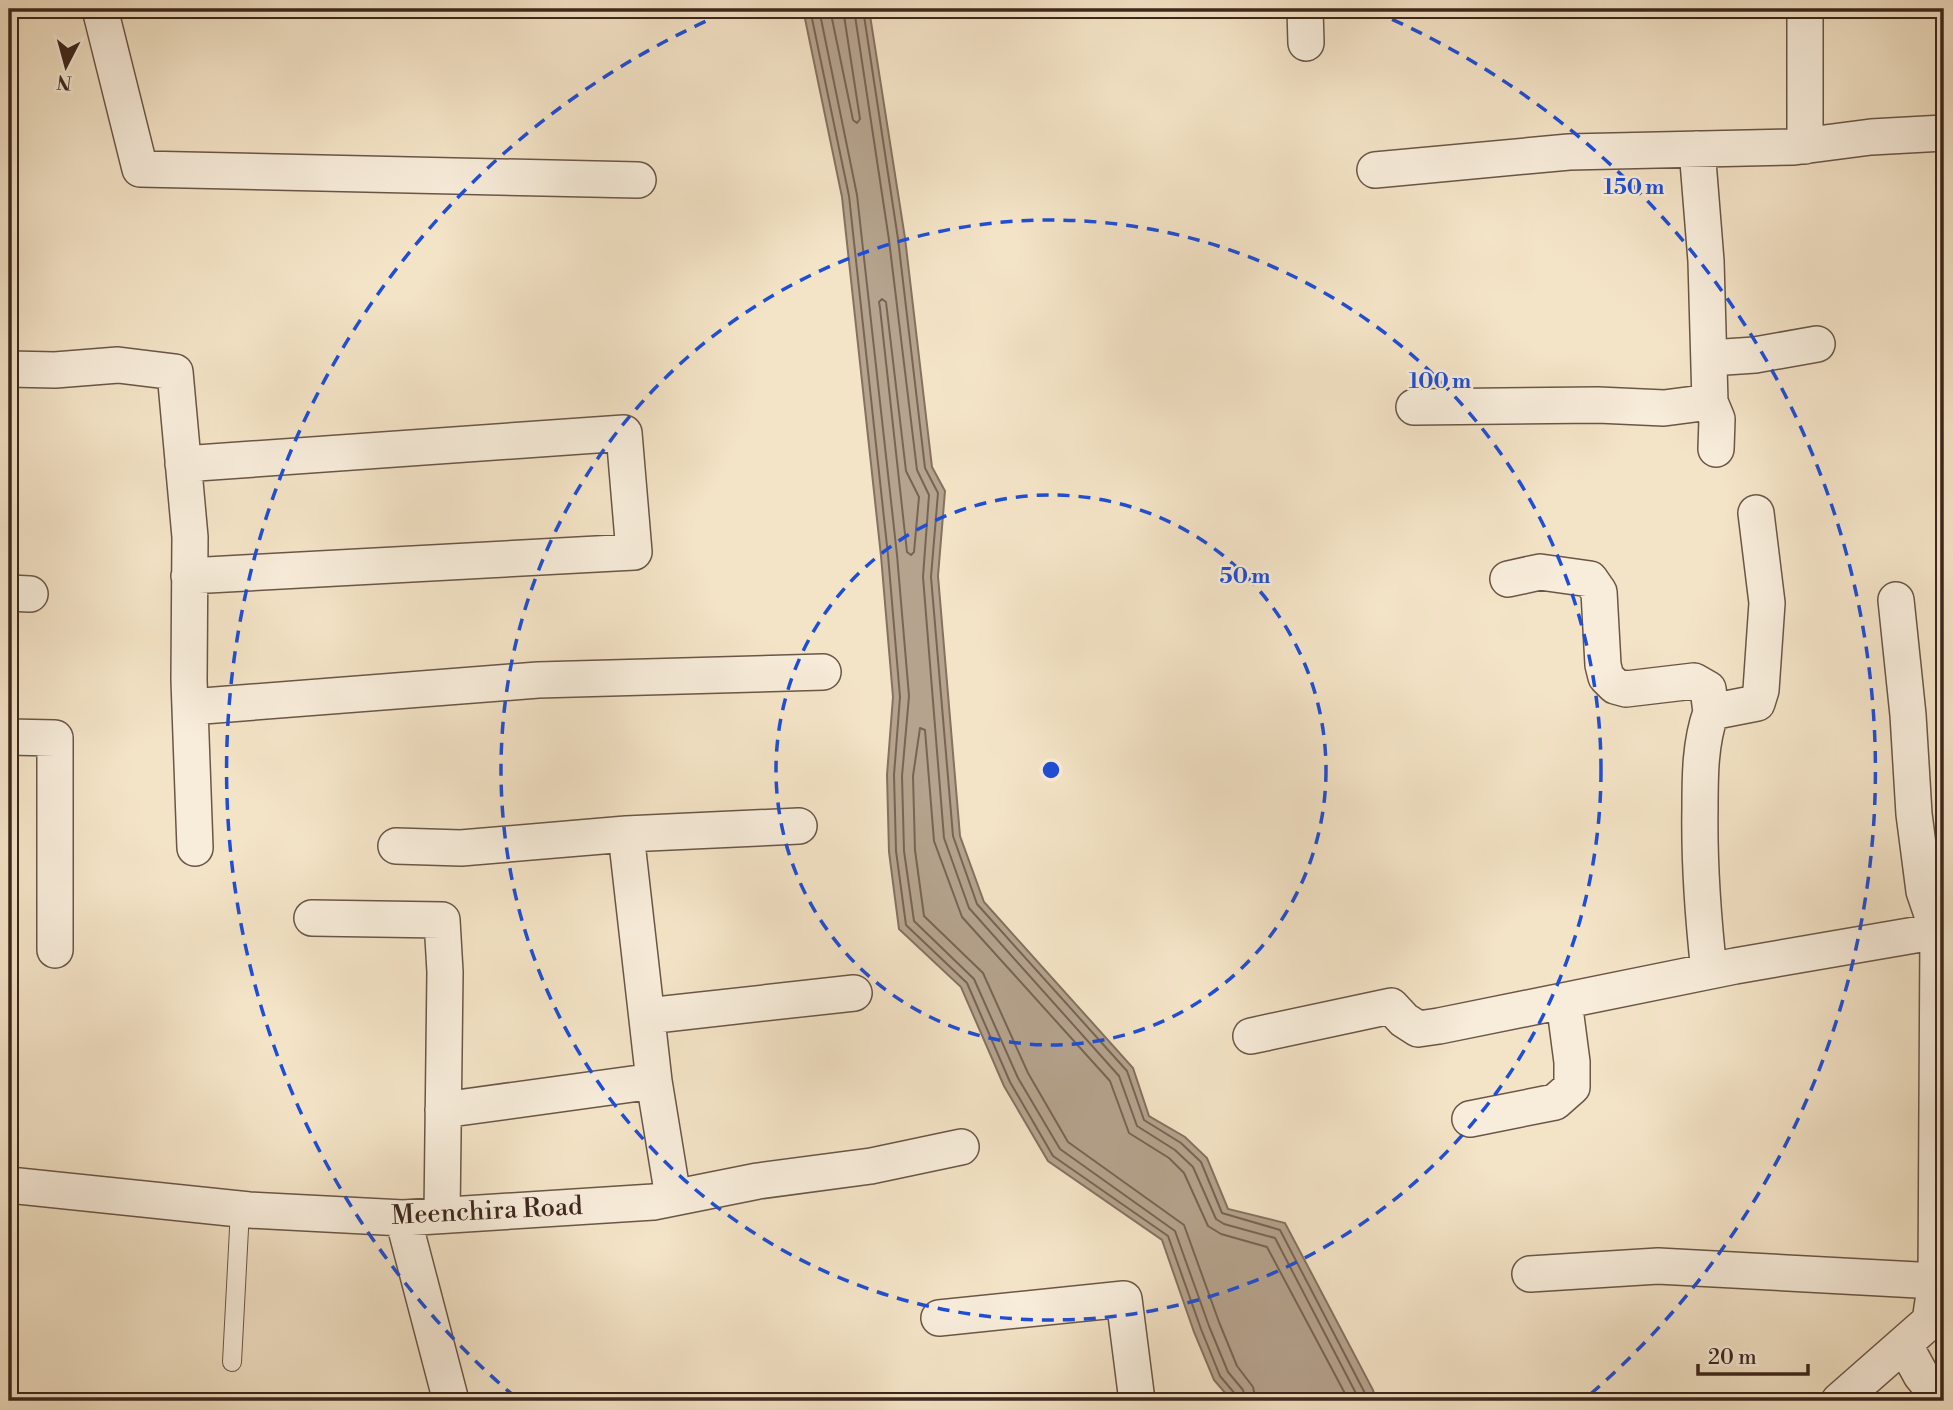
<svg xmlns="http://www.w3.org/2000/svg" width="1953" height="1410" font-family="'Libre Bodoni',serif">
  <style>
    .water { fill: #b5a38d; stroke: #857160; stroke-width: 2 }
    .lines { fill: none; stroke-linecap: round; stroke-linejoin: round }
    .shore { stroke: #786454; stroke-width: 2 }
    .service-casing { stroke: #6a5647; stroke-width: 20 }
    .minor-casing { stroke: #6a5647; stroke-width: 38 }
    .service { stroke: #f8eddb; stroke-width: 18 }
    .minor { stroke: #f8eddb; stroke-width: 35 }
    .ring { fill: none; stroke: #1d4ed8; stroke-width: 3.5; stroke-dasharray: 12 9 }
    .labels { text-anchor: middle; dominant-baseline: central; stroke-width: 5; stroke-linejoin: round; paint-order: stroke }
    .street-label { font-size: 26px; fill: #3c261c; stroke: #f8eddb }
    .centre { fill: #1d4ed8; stroke: #f8eddb; stroke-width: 3.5 }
    .ring-label { font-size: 21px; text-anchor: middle; font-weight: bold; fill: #1d4ed8; stroke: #f8eddb; stroke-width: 5; stroke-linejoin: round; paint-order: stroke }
  </style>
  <rect width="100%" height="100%" fill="#f4e4c7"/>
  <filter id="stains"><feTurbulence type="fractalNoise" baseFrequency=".00286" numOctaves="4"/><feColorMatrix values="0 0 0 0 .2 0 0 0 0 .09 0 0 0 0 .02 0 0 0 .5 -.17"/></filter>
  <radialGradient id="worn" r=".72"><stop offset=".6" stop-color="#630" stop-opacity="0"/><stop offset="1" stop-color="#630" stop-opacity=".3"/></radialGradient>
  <path class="water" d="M803 9H869L905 238 932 467 945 491 938 576 960 836 984 902 1133 1068 1149 1116 1185 1137 1207 1158 1228 1209 1285 1223 1373 1390 1376 1401H1232L1214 1380 1194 1332 1162 1240 1048 1161 1004 1086 961 987 899 929 889 852 887 775 893 697 881 556 842 197Z"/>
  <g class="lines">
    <path class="shore" d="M810 9 849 196 888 555 900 697 894 775 896 851 906 925 967 983 1010 1082 1053 1156 1168 1236 1201 1329 1220 1376 1236 1395 1237 1401
      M819 9 857 195 897 555 909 696 902 776 904 851 914 921 974 979 1018 1078 1060 1149 1175 1231 1209 1326 1228 1372 1243 1390 1246 1401
      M830 9 853 120 857 123 860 119 843 9
      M854 9 889 240 917 470 929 495 923 577 944 838 969 908 1119 1076 1137 1126 1175 1150 1193 1167 1216 1219 1224 1224 1275 1238 1360 1401
      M863 9 898 239 925 468 938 493 931 577 953 836 977 904 1127 1071 1144 1120 1181 1143 1201 1162 1222 1213 1280 1230 1369 1401
      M882 299 886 302 906 471 919 497 914 552 911 555 907 552 880 308 879 302Z
      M1256 1401 1253 1387 1237 1366 1219 1322 1184 1225 1068 1142 1028 1073 983 973 924 916 915 850 913 776 920 728 925 730 934 841 962 917 1110 1081 1129 1133 1169 1158 1184 1173 1208 1226 1221 1234 1267 1247 1349 1401"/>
    <g class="service-casing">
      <path id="service" d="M232 1362 240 1210"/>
    </g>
    <g class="minor-casing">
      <path id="minor" d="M100 9 140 169 638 180
        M1305 9 1306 43
        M1805 146V9
        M1375 170 1569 152 1794 147 1871 137 1944 133
        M1710 358 1755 355 1817 344
        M9 369 55 370 118 365 175 372 190 537 189 680 195 848
        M1710 402 1717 419 1716 449
        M1414 407 1598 405 1664 408 1710 402 1706 261 1697 149
        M183 464 624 433 634 552 189 576
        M1508 579 1540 572 1590 579 1599 592 1603 665 1606 677 1615 686 1626 689 1694 681 1708 689 1711 712
        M9 593 30 594
        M190 707 538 680 823 672
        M9 737 55 738V950
        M396 846 461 848 626 834
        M312 918 442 920 445 972 442 1215
        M1709 971C1703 917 1699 863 1700 808 1700 776 1700 743 1711 712L1757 703 1761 690 1767 603 1756 513
        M647 1016 854 993
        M1251 1036 1391 1006 1404 1020 1418 1029 1439 1026 1735 966 1944 930
        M654 1081 673 1197
        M443 1110 654 1081 626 834 799 826
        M1470 1119 1555 1102 1572 1087V1062L1564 1001
        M9 1185 249 1210 403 1218 653 1202 758 1181 871 1166 961 1147
        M403 1218 451 1401
        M1530 1274 1658 1266 1936 1281
        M939 1318 1124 1299 1137 1401
        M1904 1344 1921 1375 1942 1401
        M1839 1401 1930 1321 1936 1281 1938 932 1924 891 1914 814 1908 715 1896 600"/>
    </g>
    <use href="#service" class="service"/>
    <use href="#minor" class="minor"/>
  </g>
  <g class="ring">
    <circle cx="1051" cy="770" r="275"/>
    <circle cx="1051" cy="770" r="550"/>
    <path d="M515 1397A825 825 0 0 1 729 11M1373 11A825 825 0 0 1 1587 1397"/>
  </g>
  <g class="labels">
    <g class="street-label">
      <text transform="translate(487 1211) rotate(-3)">Meenchira Road</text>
    </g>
  </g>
  <circle cx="1051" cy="770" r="10" class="centre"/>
  <g class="ring-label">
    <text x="1634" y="194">150 m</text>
    <text x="1440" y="388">100 m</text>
    <text x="1245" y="583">50 m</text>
  </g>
  <rect width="1953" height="1410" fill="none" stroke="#f4e4c7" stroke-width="35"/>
  <rect x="10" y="10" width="1932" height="1389" fill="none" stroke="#3c261c" stroke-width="3.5"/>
  <rect x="18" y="18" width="1918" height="1375" fill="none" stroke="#3c261c" stroke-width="2"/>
  <g transform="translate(66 66) rotate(186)" stroke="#f8eddb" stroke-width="5" paint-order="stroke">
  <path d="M0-5L12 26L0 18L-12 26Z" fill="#3c261c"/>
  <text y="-10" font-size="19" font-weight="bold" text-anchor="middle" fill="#3c261c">N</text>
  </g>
  <path d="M1698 1364v10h110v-10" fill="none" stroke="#3c261c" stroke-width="3.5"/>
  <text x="1708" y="1364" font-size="21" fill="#3c261c" stroke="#f8eddb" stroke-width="5" paint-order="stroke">20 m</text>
  <rect width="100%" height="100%" filter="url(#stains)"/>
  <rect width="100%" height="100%" fill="url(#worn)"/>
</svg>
